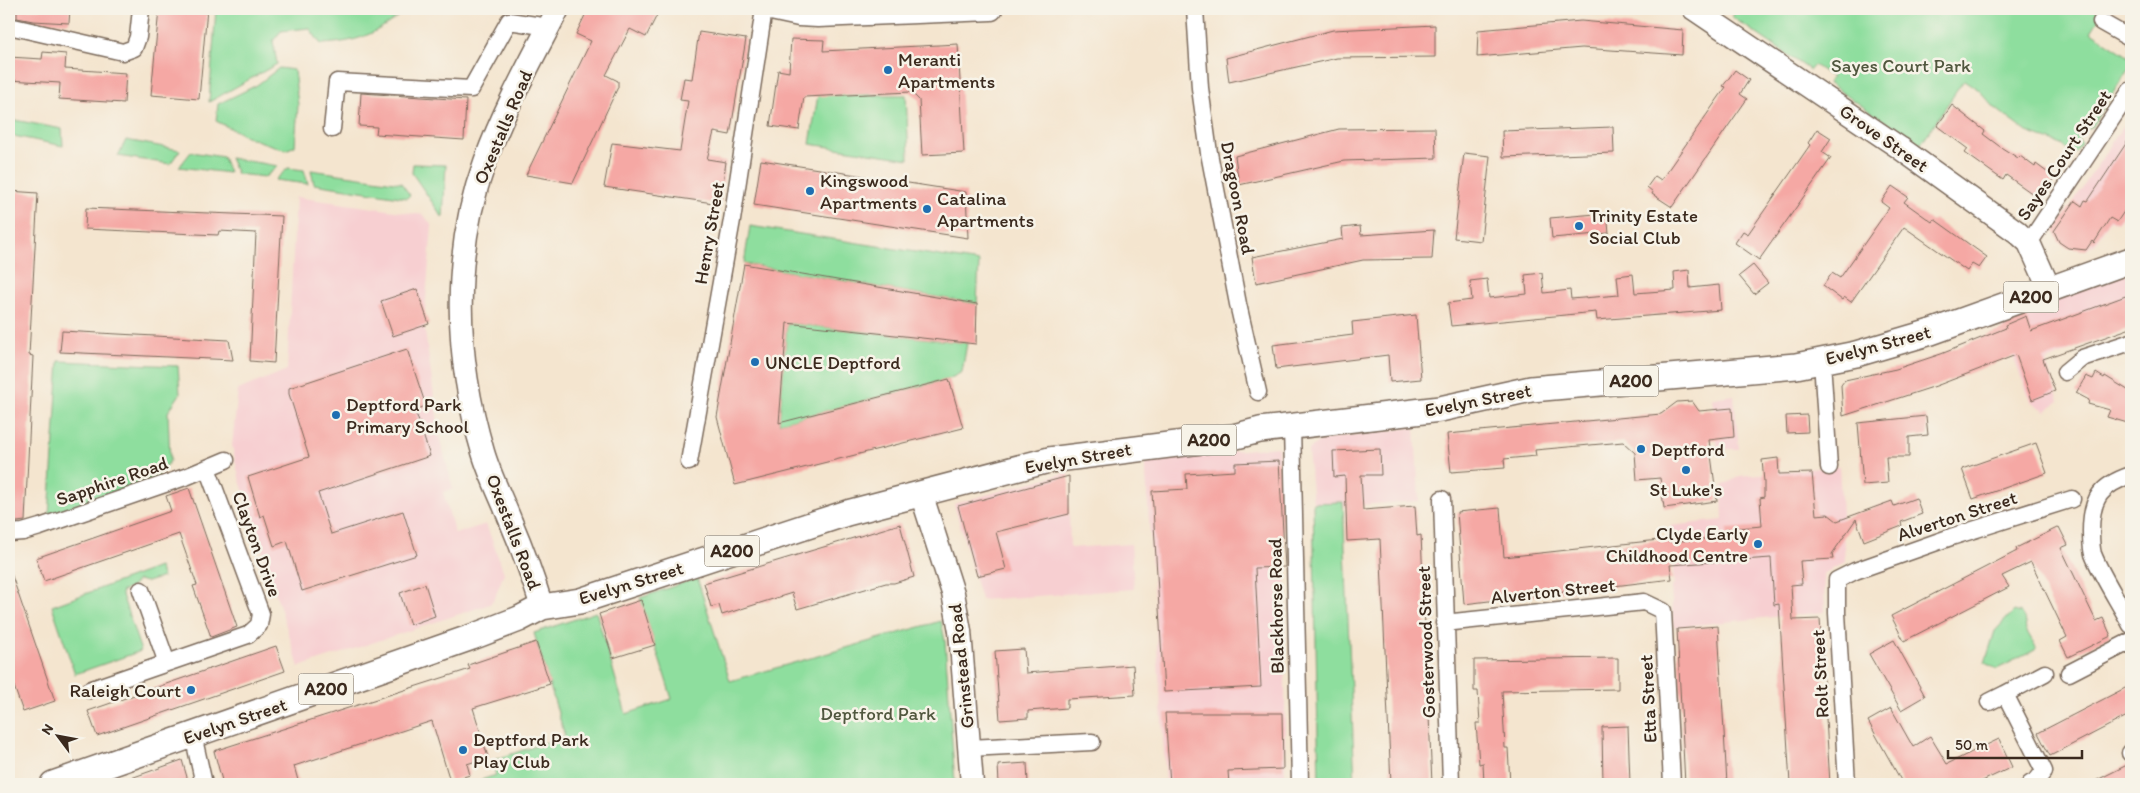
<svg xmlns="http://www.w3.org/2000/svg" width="2140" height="793" font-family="Itim,sans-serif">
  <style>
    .built { fill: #f7cfd1 }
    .green { fill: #8ede9e; stroke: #64845e }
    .building { fill: #f5a8a4 }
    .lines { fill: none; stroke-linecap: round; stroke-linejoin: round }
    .street-casing { stroke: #7c6b5c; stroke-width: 19 }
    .secondary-casing { stroke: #7c6b5c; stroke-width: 25 }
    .primary-casing { stroke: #7c6b5c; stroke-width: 28 }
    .street { stroke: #fff; stroke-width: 16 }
    .secondary { stroke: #fff; stroke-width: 22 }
    .primary { stroke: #fff; stroke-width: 25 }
    .poi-dot { fill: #1f6fb2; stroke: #f7f3e8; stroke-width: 2 }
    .labels { text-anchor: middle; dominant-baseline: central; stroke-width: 5; stroke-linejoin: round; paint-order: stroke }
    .shield { fill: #f7f3e8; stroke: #73665b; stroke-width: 1 }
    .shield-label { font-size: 18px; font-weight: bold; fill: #3b2a1e }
    .poi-label { font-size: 19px; fill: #3b2a1e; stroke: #f7f3e8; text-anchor: start }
    .park-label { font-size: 19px; fill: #50573e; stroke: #f7f3e8 }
    .street-label { font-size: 19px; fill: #3b2a1e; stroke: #f7f3e8 }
  </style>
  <rect width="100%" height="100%" fill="#f7f3e8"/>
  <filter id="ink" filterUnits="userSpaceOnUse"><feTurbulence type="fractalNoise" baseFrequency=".02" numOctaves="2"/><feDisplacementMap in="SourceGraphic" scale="10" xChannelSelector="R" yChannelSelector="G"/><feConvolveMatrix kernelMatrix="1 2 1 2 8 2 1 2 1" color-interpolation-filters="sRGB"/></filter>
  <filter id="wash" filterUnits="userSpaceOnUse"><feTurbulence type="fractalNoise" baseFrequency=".0096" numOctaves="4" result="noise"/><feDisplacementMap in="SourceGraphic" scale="20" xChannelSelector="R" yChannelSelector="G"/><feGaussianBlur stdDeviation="1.12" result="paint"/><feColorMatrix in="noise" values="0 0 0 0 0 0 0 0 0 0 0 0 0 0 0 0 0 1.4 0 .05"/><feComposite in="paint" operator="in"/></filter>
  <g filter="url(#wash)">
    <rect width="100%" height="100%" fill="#f4e5cf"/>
    <path class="built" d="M2131 114V205L2118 223 2110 220 2095 244 2086 250 2068 248 2054 231Z
      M296 197 424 215 432 226 424 324 440 439 453 489 443 492 455 534 486 524 504 573 495 597 490 604 299 667 239 477 232 446 238 390 287 370Z
      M2131 272V328L2079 346 2046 362 2059 401 2046 411 2031 402 1998 319Z
      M1734 395 1739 449H1718L1712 398Z
      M1415 427 1419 501 1344 506 1343 502 1313 503 1308 450 1321 440Z
      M1278 447 1285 567V784H1166L1145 459Z
      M1839 466 1845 562 1823 574 1825 612 1674 627 1671 587 1674 585 1670 526 1723 520 1722 486 1740 476Z
      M1068 472 1070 548 1131 544 1134 589 981 600 954 504Z"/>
    <path class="green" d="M216 9H409C376 32 364 42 321 44L309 28 281 31 273 41 277 64 209 102Z
      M1737 9H2105L2091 32 2131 58V65L2090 129 2083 128 2077 135 2079 141 2082 143 2074 154 2062 145 2027 132 1995 108 1979 90 1964 80 1920 145 1828 83 1832 77 1814 65 1810 70 1732 17Z
      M279 68 294 70 298 105 295 146 286 150 250 138 216 121 218 104 257 85Z
      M818 95H906L909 159 810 144Z
      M9 119 62 129 63 146 9 135Z
      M126 140 180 150 170 164 118 156Z
      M191 152 223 157 229 173 179 167Z
      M230 158 278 166 265 177 237 174Z
      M413 164 446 165 443 218 412 173Z
      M288 168 304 170 308 184 275 180Z
      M311 170 401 183 410 195 407 198 314 184Z
      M750 226 979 262 977 304 744 264Z
      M787 323 967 343 962 372 949 379 779 423Z
      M59 361 178 366 180 394 168 412 170 461 157 477 49 516Z
      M1343 502 1355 784H1319L1313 503Z
      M159 567 163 577 147 582 138 580 132 587 121 592 141 651 75 674 52 606Z
      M697 578 730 681 941 621 945 641 955 784H469L496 775 491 761 565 736 534 633 596 612 626 714 672 699 640 598Z
      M2014 611 2021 613 2024 618 2026 630 2037 649 1997 669 1985 663 1995 631Z"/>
    <g id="blocks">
      <path class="building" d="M17 9H70L69 23 33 21 17 18Z
        M159 9H207L199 99 151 95Z
        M588 9H660L646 37 630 29 606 75 618 81V87L573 183 526 175 591 41 576 34Z
        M1581 21 1683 30 1682 55 1582 48 1477 57 1478 30Z
        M1435 25V57L1337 58 1229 82 1226 58 1333 30Z
        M699 32 746 39 730 135 714 132 707 159 726 162 720 204 604 187 612 143 680 151 688 101 680 100 684 78 692 79Z
        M791 39 824 40 823 51 958 44 964 153 922 155 919 100 911 92 804 97 799 130 770 126 778 70 789 72Z
        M43 52 66 54 65 69 126 73 124 103 59 99 60 83 9 80V57L42 59Z
        M1735 70 1749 80 1740 94 1747 99 1672 207 1652 194 1653 192 1647 187 1655 176 1661 180 1726 87 1723 86Z
        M361 93 466 100 464 140 376 134 377 127 359 126Z
        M1952 105 1985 131 1983 134 1999 146 2018 158 2020 156 2035 167 2036 164 2055 178 2040 199 2006 175 2003 180 1965 153 1968 149 1937 126Z
        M1613 127 1614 153 1503 157 1502 131Z
        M1435 128 1436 158 1344 161 1239 185 1235 156 1339 129Z
        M1817 129 1831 138 1822 152 1831 158 1759 260 1735 243 1743 231 1748 234 1810 145 1808 143Z
        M2131 136V201L2117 222 2110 218 2094 243 2092 241 2086 250 2068 248 2059 242 2054 231 2075 201 2082 206 2085 200 2088 201Z
        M1464 153 1490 156 1481 241 1454 238Z
        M761 160 966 192 968 238 754 205Z
        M1892 186 1908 197 1904 202 1932 222 1934 219 1987 257 1979 268 1972 264 1967 271 1904 227 1851 302 1844 297 1842 300 1823 286 1832 273 1840 278 1889 208 1881 202Z
        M9 191 38 193 29 355 33 356 25 521 9 523Z
        M86 208 282 216 274 363 250 361 256 233 219 231 218 235 85 229Z
        M1607 213 1609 233 1552 238 1550 218Z
        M1360 226 1361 235 1434 230 1432 259 1363 260 1256 283 1252 257 1343 239 1342 228Z
        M744 264 977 304 976 344 787 323 779 423 949 379 963 428 735 485 717 417Z
        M1753 265 1768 283 1754 294 1739 276Z
        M1689 270 1690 288 1719 285 1721 310 1597 320 1596 312 1451 326 1448 303 1472 300 1470 281 1487 279 1489 298 1527 294 1525 275 1542 273 1544 293 1570 290 1571 299 1619 295 1617 276 1633 274 1635 293 1675 290 1674 272Z
        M417 289 429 324 393 336 381 301Z
        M2131 294V328L2043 359 2055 391 2032 400 2016 355 1936 386 1843 416 1841 385 1845 380 1896 369 1941 354 2006 328 2005 325 2026 316 2031 331Z
        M1416 315 1421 379 1390 382 1388 355 1276 369 1273 345 1353 335 1352 322Z
        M62 331 229 340 233 360 60 352Z
        M407 349 426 406 415 410 430 456 318 493 331 534 403 511 417 555 302 591 287 541 274 546 264 515 260 517 248 477 309 457 289 394V388Z
        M2096 373 2104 378 2105 376 2131 392V424L2107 417 2110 410 2088 404 2089 400 2076 393 2086 376 2093 379Z
        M1692 401 1699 411 1732 408 1734 437 1709 440 1717 501 1664 508 1660 478 1637 480 1635 453 1623 442 1535 450 1536 456 1504 459 1505 468 1451 472 1447 434 1661 414 1677 402Z
        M1807 415 1808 432 1787 433 1786 416Z
        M1926 416 1928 435 1909 437V457H1886L1888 483 1863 485 1858 423Z
        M2036 443 2047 473 1973 499 1962 469Z
        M1380 449 1381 475H1361L1363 510 1415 506 1417 536 1421 535 1432 784H1391L1380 539 1347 541 1345 476 1334 477 1333 451Z
        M1778 458 1779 474 1812 473 1816 515 1828 514 1837 521 1892 501 1894 506 1916 498 1922 514 1901 522 1902 526 1864 541 1856 519 1832 554 1833 559 1800 561 1802 584 1791 585 1793 620 1820 619 1830 784H1790L1779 604 1774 605 1771 558 1670 565 1672 579 1464 604 1457 512 1500 508 1504 557 1668 539V542L1728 537 1727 529 1762 526 1760 498 1764 497V482L1762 460Z
        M1279 461 1285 567 1255 568 1261 687 1164 692 1152 491 1187 489 1186 474 1235 471V463Z
        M1069 476V514L996 532 1006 569 977 576 958 506Z
        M189 488 237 627 211 637 193 586 197 585 179 534 44 581 36 558 171 511 166 496Z
        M900 524 914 577 894 583H886L797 609 792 593 722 615 719 605 711 607 704 583Z
        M2059 527 2068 545 2061 548 2096 621 2103 618 2111 636 2068 657 2060 641 2067 637 2031 562 2002 576 2009 587 1904 641 1891 616 2017 551 2016 548Z
        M11 573 55 701 23 712 9 672V574Z
        M425 584 435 616 410 625 400 593Z
        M641 600 655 645 613 658 599 614Z
        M1718 626 1727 784H1685L1677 629Z
        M1894 640 1925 696 1901 710 1869 654Z
        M536 642 550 684 473 708 488 757 467 764 470 775 450 781 432 721 294 766 299 784H223L214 751 470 669 468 665Z
        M276 646 285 671 97 736 88 711Z
        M1024 649 1026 673 1133 665 1135 695 1067 699V708L1028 711V718L1000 720 995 651Z
        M1618 658V689L1502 691 1505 748H1508L1510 784H1484L1483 763 1479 764 1476 723H1480L1478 691H1474V660Z
        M2131 685V714L2050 756 2038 733Z
        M1891 708 1913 747 1930 736 1947 764 1999 739 2012 767 1976 784H1903L1868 721Z
        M1165 713H1282L1283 769 1228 771 1229 784H1170Z
        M1628 726 1630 784H1603L1602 727Z
        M182 760 189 784H120V782Z
        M1027 763 1028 784H999L998 765Z
        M2131 763V784H2089Z"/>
    </g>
  </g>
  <g filter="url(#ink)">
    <use href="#blocks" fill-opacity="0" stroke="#7c6b5c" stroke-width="1"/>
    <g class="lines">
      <g class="street-casing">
        <path id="street" d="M1195 9 1200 88 1209 153 1238 304 1258 392
          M2101 22 2131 39
          M9 26 123 52 134 48 138 37 141 9
          M332 129 337 82 471 89 509 21 549 27
          M2029 243 2131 90
          M1822 361 1829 467
          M2065 372 2082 358 2131 342
          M1292 426 1300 784
          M689 462 732 220 764 9
          M2131 475C2101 485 2091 498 2091 531 2091 538 2091 547 2093 554 2101 575 2120 604 2131 625
          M1442 499 1451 784
          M9 533 23 532 40 527 188 476 226 460
          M141 590 167 663
          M1444 623 1644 602 1663 611 1672 784
          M2069 673 2131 641
          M89 690 248 635 259 625 261 614 207 468
          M1989 702 2005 694
          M193 735 204 784
          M969 748 1092 742
          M2130 753 2131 752
          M1847 784 1837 613V580L1855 571 1951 537 2072 499
          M2030 784 2037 780 2044 771 2005 694 2045 673"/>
      </g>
      <g class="secondary-casing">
        <path id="secondary" d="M771 9 799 15 818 16 991 9
          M1694 9 1900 148 2017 232 2029 243 2050 290
          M921 493 953 593 960 631 972 784
          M542 607C533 578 523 550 511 522 502 499 490 476 483 452 455 358 451 255 485 162 504 109 532 59 558 9"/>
      </g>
      <g class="primary-casing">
        <path id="primary" d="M53 784 472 637 519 619 542 607 580 601 847 513 1049 460 1233 437 1260 430 1440 409 1531 389 1796 366 1856 354 1931 332 2131 260"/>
      </g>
      <use href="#street" class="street"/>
      <use href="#secondary" class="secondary"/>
      <use href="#primary" class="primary"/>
    </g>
  </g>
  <g class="poi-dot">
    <circle cx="888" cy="70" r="5"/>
    <circle cx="810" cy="191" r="5"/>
    <circle cx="927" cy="209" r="5"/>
    <circle cx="1579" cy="226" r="5"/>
    <circle cx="755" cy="362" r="5"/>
    <circle cx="336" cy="415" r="5"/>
    <circle cx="1641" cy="449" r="5"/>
    <circle cx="1686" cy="470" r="5"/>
    <circle cx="1758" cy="544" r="5"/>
    <circle cx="191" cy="690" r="5"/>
    <circle cx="463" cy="750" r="5"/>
  </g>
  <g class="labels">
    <g class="shield">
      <rect x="2003.5" y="281.5" width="55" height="31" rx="4"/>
      <rect x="1603.5" y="365.5" width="55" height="31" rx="4"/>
      <rect x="1181.5" y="424.5" width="55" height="31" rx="4"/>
      <rect x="704.5" y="535.5" width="55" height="31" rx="4"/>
      <rect x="298.5" y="673.5" width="55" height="31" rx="4"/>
    </g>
    <g class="shield-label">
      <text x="2031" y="297">A200</text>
      <text x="1631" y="381">A200</text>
      <text x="1209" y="440">A200</text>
      <text x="732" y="551">A200</text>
      <text x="326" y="689">A200</text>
    </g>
    <g class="poi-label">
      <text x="898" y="59">Meranti<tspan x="898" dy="22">Apartments</tspan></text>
      <text x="820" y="180">Kingswood<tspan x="820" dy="22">Apartments</tspan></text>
      <text x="937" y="198">Catalina<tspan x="937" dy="22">Apartments</tspan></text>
      <text x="1589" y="215">Trinity Estate<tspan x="1589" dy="22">Social Club</tspan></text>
      <text x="765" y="362">UNCLE Deptford</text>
      <text x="346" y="404">Deptford Park<tspan x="346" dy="22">Primary School</tspan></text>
      <text x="1651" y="449">Deptford</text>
      <text x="1686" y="489" text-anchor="middle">St Luke's</text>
      <text x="1748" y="533" text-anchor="end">Clyde Early<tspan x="1748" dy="22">Childhood Centre</tspan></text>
      <text x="181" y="690" text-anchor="end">Raleigh Court</text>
      <text x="473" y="739">Deptford Park<tspan x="473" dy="22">Play Club</tspan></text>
    </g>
    <g class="park-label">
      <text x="1901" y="65">Sayes Court Park</text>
      <text x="878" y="713">Deptford Park</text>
    </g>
    <g class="street-label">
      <text transform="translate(503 127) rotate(-67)">Oxestalls Road</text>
      <text transform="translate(1884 138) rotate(35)">Grove Street</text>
      <text transform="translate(2064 155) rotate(-56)">Sayes Court Street</text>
      <text transform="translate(1238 198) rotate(79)">Dragoon Road</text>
      <text transform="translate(709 233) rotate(-80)">Henry Street</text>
      <text transform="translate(1878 345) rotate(-15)">Evelyn Street</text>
      <text transform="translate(1478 400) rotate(-11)">Evelyn Street</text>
      <text transform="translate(1078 458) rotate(-10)">Evelyn Street</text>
      <text transform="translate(112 481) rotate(-19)">Sapphire Road</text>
      <text transform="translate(1957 516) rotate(-18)">Alverton Street</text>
      <text transform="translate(514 532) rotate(69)">Oxestalls Road</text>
      <text transform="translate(257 544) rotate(70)">Clayton Drive</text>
      <text transform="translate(631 583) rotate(-17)">Evelyn Street</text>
      <text transform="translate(1553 591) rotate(-6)">Alverton Street</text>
      <text transform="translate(1276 606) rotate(-91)">Blackhorse Road</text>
      <text transform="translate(1426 642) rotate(-92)">Gosterwood Street</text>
      <text transform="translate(961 666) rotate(-96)">Grinstead Road</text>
      <text transform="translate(1820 674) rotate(-93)">Rolt Street</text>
      <text transform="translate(1648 699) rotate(-93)">Etta Street</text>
      <text transform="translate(235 721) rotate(-19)">Evelyn Street</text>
    </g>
  </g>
  <rect width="2140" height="793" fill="none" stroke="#f7f3e8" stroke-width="30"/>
  <g transform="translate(58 736) rotate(302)" stroke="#f7f3e8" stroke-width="4" paint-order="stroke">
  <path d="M0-4L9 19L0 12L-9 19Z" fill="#3b2a1e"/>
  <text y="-8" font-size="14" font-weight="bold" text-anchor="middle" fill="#3b2a1e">N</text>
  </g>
  <path d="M1948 750v8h134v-8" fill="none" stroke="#3b2a1e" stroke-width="2.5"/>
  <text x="1955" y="750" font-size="15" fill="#3b2a1e" stroke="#f7f3e8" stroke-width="4" paint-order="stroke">50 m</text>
</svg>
